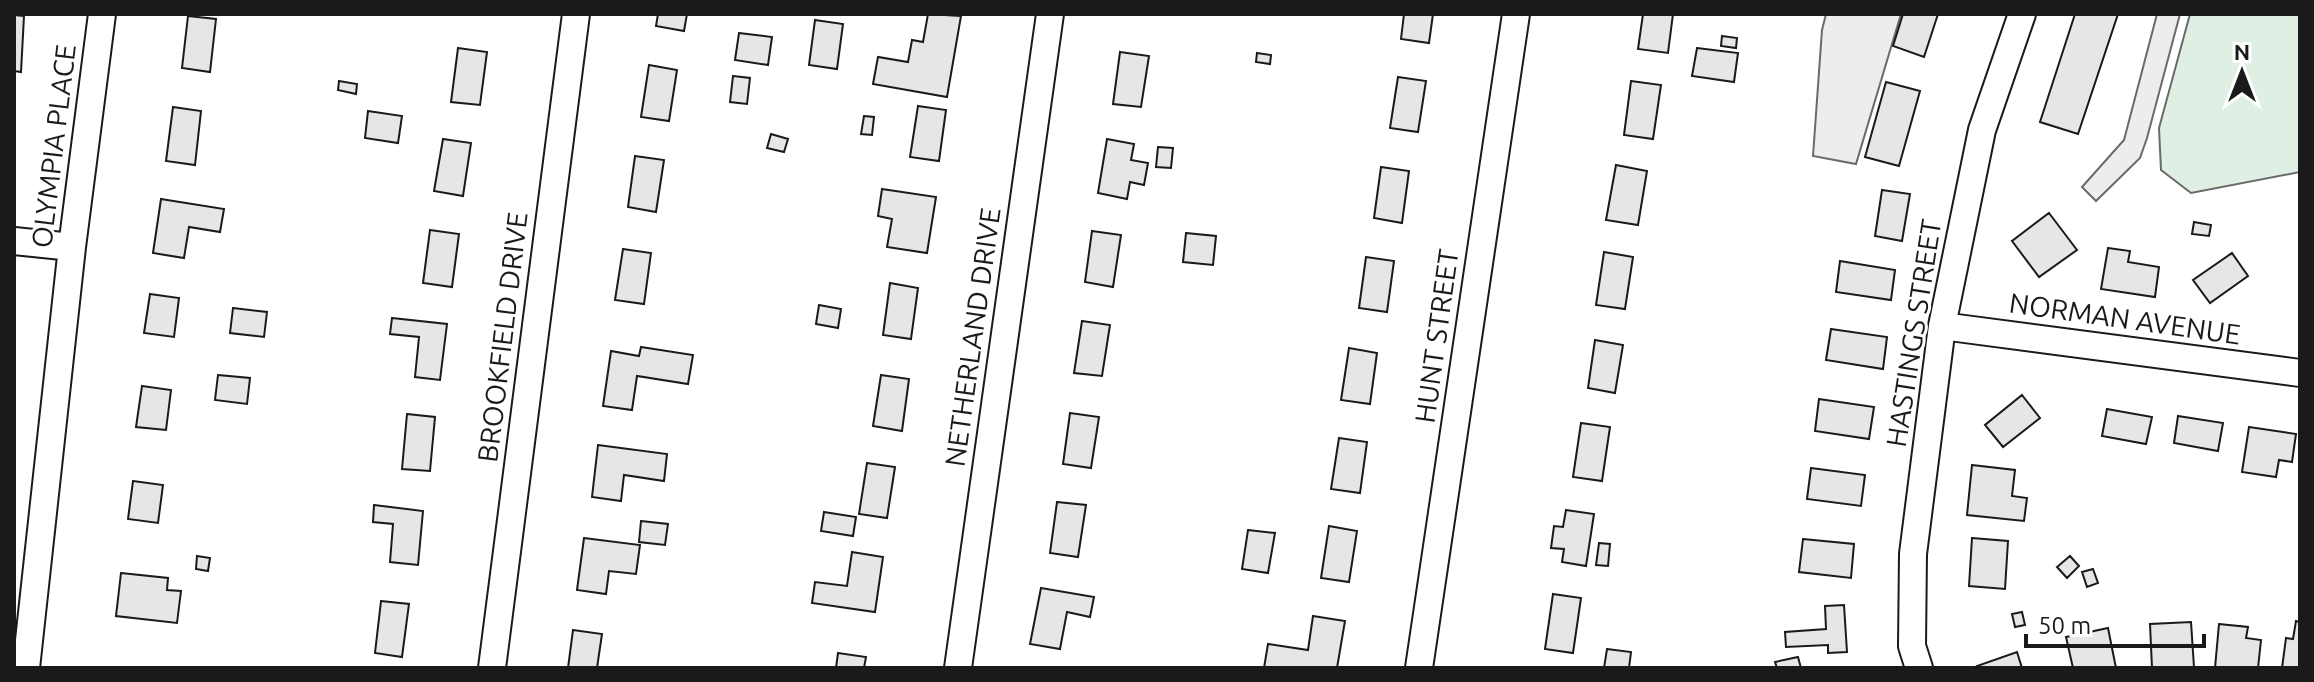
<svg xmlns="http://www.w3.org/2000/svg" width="2314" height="682" font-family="Ubuntu,sans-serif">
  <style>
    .green { fill: #e0efe3; stroke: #6a6a6a; stroke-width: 2 }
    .parking { fill: #ededed; stroke: #6a6a6a; stroke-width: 2 }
    .building { fill: #e6e6e6; stroke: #1a1a1a; stroke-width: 2 }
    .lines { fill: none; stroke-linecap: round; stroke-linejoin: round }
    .minor-casing { stroke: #1a1a1a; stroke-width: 30 }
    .minor { stroke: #fff; stroke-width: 26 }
    .labels { text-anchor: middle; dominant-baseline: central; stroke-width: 6; stroke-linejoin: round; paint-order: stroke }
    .street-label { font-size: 28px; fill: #1a1a1a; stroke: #fff }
  </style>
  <rect width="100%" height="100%" fill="#fff"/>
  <path class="green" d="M2190 14H2300V172L2191 193 2161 170 2159 128Z"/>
  <path class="parking" d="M1826 14H1901L1856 164 1813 156 1822 30Z
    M2157 14H2180L2147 138 2140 158 2096 201 2082 187 2124 140Z"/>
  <path class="building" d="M658 14H687L684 31 656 26Z
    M928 14 961 16 947 97 873 84 878 57 908 62 912 40 923 42Z
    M1404 14H1433L1429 43 1401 39Z
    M1643 14H1673L1668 53 1638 49Z
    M1903 14H1938L1924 57 1893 46Z
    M2075 14H2118L2078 134 2040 122Z
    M14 15 24 16 21 72 14 71Z
    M188 16 216 19 210 72 182 68Z
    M815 20 843 24 837 69 809 65Z
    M739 33 772 37 768 65 735 60Z
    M1722 36 1737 38 1736 48 1721 46Z
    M458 48 487 52 480 105 451 102Z
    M1697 48 1738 53 1734 82 1692 76Z
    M1120 52 1149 56 1141 107 1113 104Z
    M1257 53 1271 55 1270 64 1256 62Z
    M649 65 677 70 669 121 641 117Z
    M733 76 750 78 747 104 730 102Z
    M1398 77 1426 81 1418 132 1390 128Z
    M339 81 357 84 356 94 338 90Z
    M1631 81 1661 85 1653 139 1624 135Z
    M1886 82 1920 91 1899 166 1865 157Z
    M918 106 946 110 939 161 910 157Z
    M173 107 201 111 195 165 166 161Z
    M368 111 402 116 398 143 365 138Z
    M864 116 874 117 872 135 861 134Z
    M771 134 788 139 784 152 767 148Z
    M443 139 471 143 463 196 434 191Z
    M1107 139 1134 144 1131 160 1148 163 1144 185 1130 182 1127 199 1098 193Z
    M1158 147 1173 148 1171 168 1156 167Z
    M635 156 664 160 656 212 628 207Z
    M1616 165 1647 171 1638 225 1606 220Z
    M1381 167 1409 171 1402 223 1374 218Z
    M882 189 936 197 927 253 887 247 892 219 878 216Z
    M1882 190 1910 194 1902 241 1875 236Z
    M161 199 224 209 220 232 189 227 184 258 153 253Z
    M2049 213 2077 250 2039 277 2012 241Z
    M2194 222 2211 225 2209 236 2192 234Z
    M430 230 459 234 452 287 423 283Z
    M1092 231 1121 235 1113 287 1085 282Z
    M1186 233 1216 236 1213 265 1183 262Z
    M2108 248 2130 251 2128 262 2159 267 2155 297 2101 289Z
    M623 249 651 253 644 304 615 300Z
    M1604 252 1633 257 1625 309 1596 305Z
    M2232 253 2248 276 2210 303 2193 280Z
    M1366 257 1394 261 1387 312 1359 308Z
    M1840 261 1895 270 1891 300 1836 292Z
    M890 283 918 288 911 339 883 335Z
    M150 294 179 298 174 337 144 333Z
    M819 305 841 309 838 328 816 324Z
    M233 308 267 312 264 337 230 333Z
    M392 318 447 324 440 380 415 377 419 337 390 334Z
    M1082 321 1110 325 1102 376 1074 373Z
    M1831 329 1887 337 1883 369 1826 360Z
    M1595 340 1623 345 1615 393 1588 388Z
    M641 347 693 355 688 384 637 376 632 410 603 406 611 351 639 356Z
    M1349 348 1377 353 1370 404 1341 400Z
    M218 375 250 378 247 404 215 400Z
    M881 375 909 379 902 431 873 426Z
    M142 386 171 390 166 430 136 427Z
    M2022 395 2040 418 2003 447 1985 425Z
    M1819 399 1874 407 1869 439 1815 431Z
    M2107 409 2152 417 2146 444 2102 436Z
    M1070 413 1099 417 1091 468 1063 464Z
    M407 414 435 417 430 471 402 469Z
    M2178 416 2223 423 2218 451 2174 443Z
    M1581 423 1610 427 1602 481 1573 477Z
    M2249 427 2296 434 2292 462 2279 460 2276 477 2242 472Z
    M1339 438 1367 442 1360 493 1331 489Z
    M598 445 667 454 664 481 624 475 621 501 592 497Z
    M867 463 895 467 887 518 859 514Z
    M1972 465 2015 470 2012 496 2027 498 2024 521 1967 515Z
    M1811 468 1865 475 1861 506 1807 499Z
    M133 481 163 485 158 523 128 519Z
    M1057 502 1086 505 1078 557 1050 553Z
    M374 505 423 511 418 565 390 562 393 524 373 522Z
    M1566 510 1594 514 1586 566 1562 562 1564 549 1551 548 1554 526 1563 527Z
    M824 512 856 517 853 536 821 531Z
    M641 521 668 524 665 545 639 542Z
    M1329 526 1357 531 1349 582 1321 578Z
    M1248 530 1275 533 1268 573 1242 569Z
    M584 538 640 545 636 574 609 571 606 594 577 590Z
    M1972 538 2008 541 2005 589 1969 586Z
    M1803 539 1854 544 1851 578 1799 572Z
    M1599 543 1610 544 1608 566 1596 565Z
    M852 552 883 557 875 612 812 603 815 582 847 586Z
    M197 556 210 558 208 571 196 569Z
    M2070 556 2079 566 2067 578 2057 567Z
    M2093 569 2098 583 2087 587 2082 572Z
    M121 573 168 578 167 590 181 591 177 623 116 616Z
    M1041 588 1094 597 1090 617 1067 612 1060 649 1030 644Z
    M1553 594 1581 598 1573 653 1545 649Z
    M381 601 409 604 402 657 375 653Z
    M1844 605 1847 652 1828 653V645L1786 647 1785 632 1826 629 1825 606Z
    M2022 612 2025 625 2015 627 2012 614Z
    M1313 616 1345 621 1337 668H1264L1268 644 1308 650Z
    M2296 621 2300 622V668H2282L2286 638 2293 639Z
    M2191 622 2194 667 2152 668 2150 624Z
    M2219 624 2248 627 2246 638 2261 640 2258 668H2215Z
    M2108 628 2116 668H2073L2066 637Z
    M573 630 602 634 597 668H568Z
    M1607 649 1631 652 1629 668H1604Z
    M2017 652 2022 668H1978L1977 666Z
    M838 653 866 657 864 668H836Z
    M1798 657 1801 668H1777L1775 662Z"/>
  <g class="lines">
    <g class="minor-casing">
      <path id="minor" d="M14 241 72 247
        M1942 326 2300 373
        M26 668 72 247 102 14
        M492 668 576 14
        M958 668 1050 14
        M1419 668 1516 14
        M1919 668 1912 646 1913 554 1942 326 1982 130 2022 14"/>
    </g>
    <use href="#minor" class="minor"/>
  </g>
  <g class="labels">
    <g class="street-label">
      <text transform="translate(53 146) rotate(-83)">OLYMPIA PLACE</text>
      <text transform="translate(2125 318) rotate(8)">NORMAN AVENUE</text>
      <text transform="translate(1913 333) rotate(-81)">HASTINGS STREET</text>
      <text transform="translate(1436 336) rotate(-82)">HUNT STREET</text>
      <text transform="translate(502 337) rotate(-83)">BROOKFIELD DRIVE</text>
      <text transform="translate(972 337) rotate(-82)">NETHERLAND DRIVE</text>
    </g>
  </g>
  <rect width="2314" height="682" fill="none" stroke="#1a1a1a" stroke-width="32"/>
  <g transform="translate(2242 72)" stroke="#ffffff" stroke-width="6" paint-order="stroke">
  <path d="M0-6L14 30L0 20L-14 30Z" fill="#1a1a1a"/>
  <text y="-12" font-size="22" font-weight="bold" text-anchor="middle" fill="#1a1a1a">N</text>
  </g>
  <path d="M2026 634v12h178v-12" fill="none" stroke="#1a1a1a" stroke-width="4"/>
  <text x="2038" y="634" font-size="24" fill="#1a1a1a" stroke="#ffffff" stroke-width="6" paint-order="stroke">50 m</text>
</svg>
